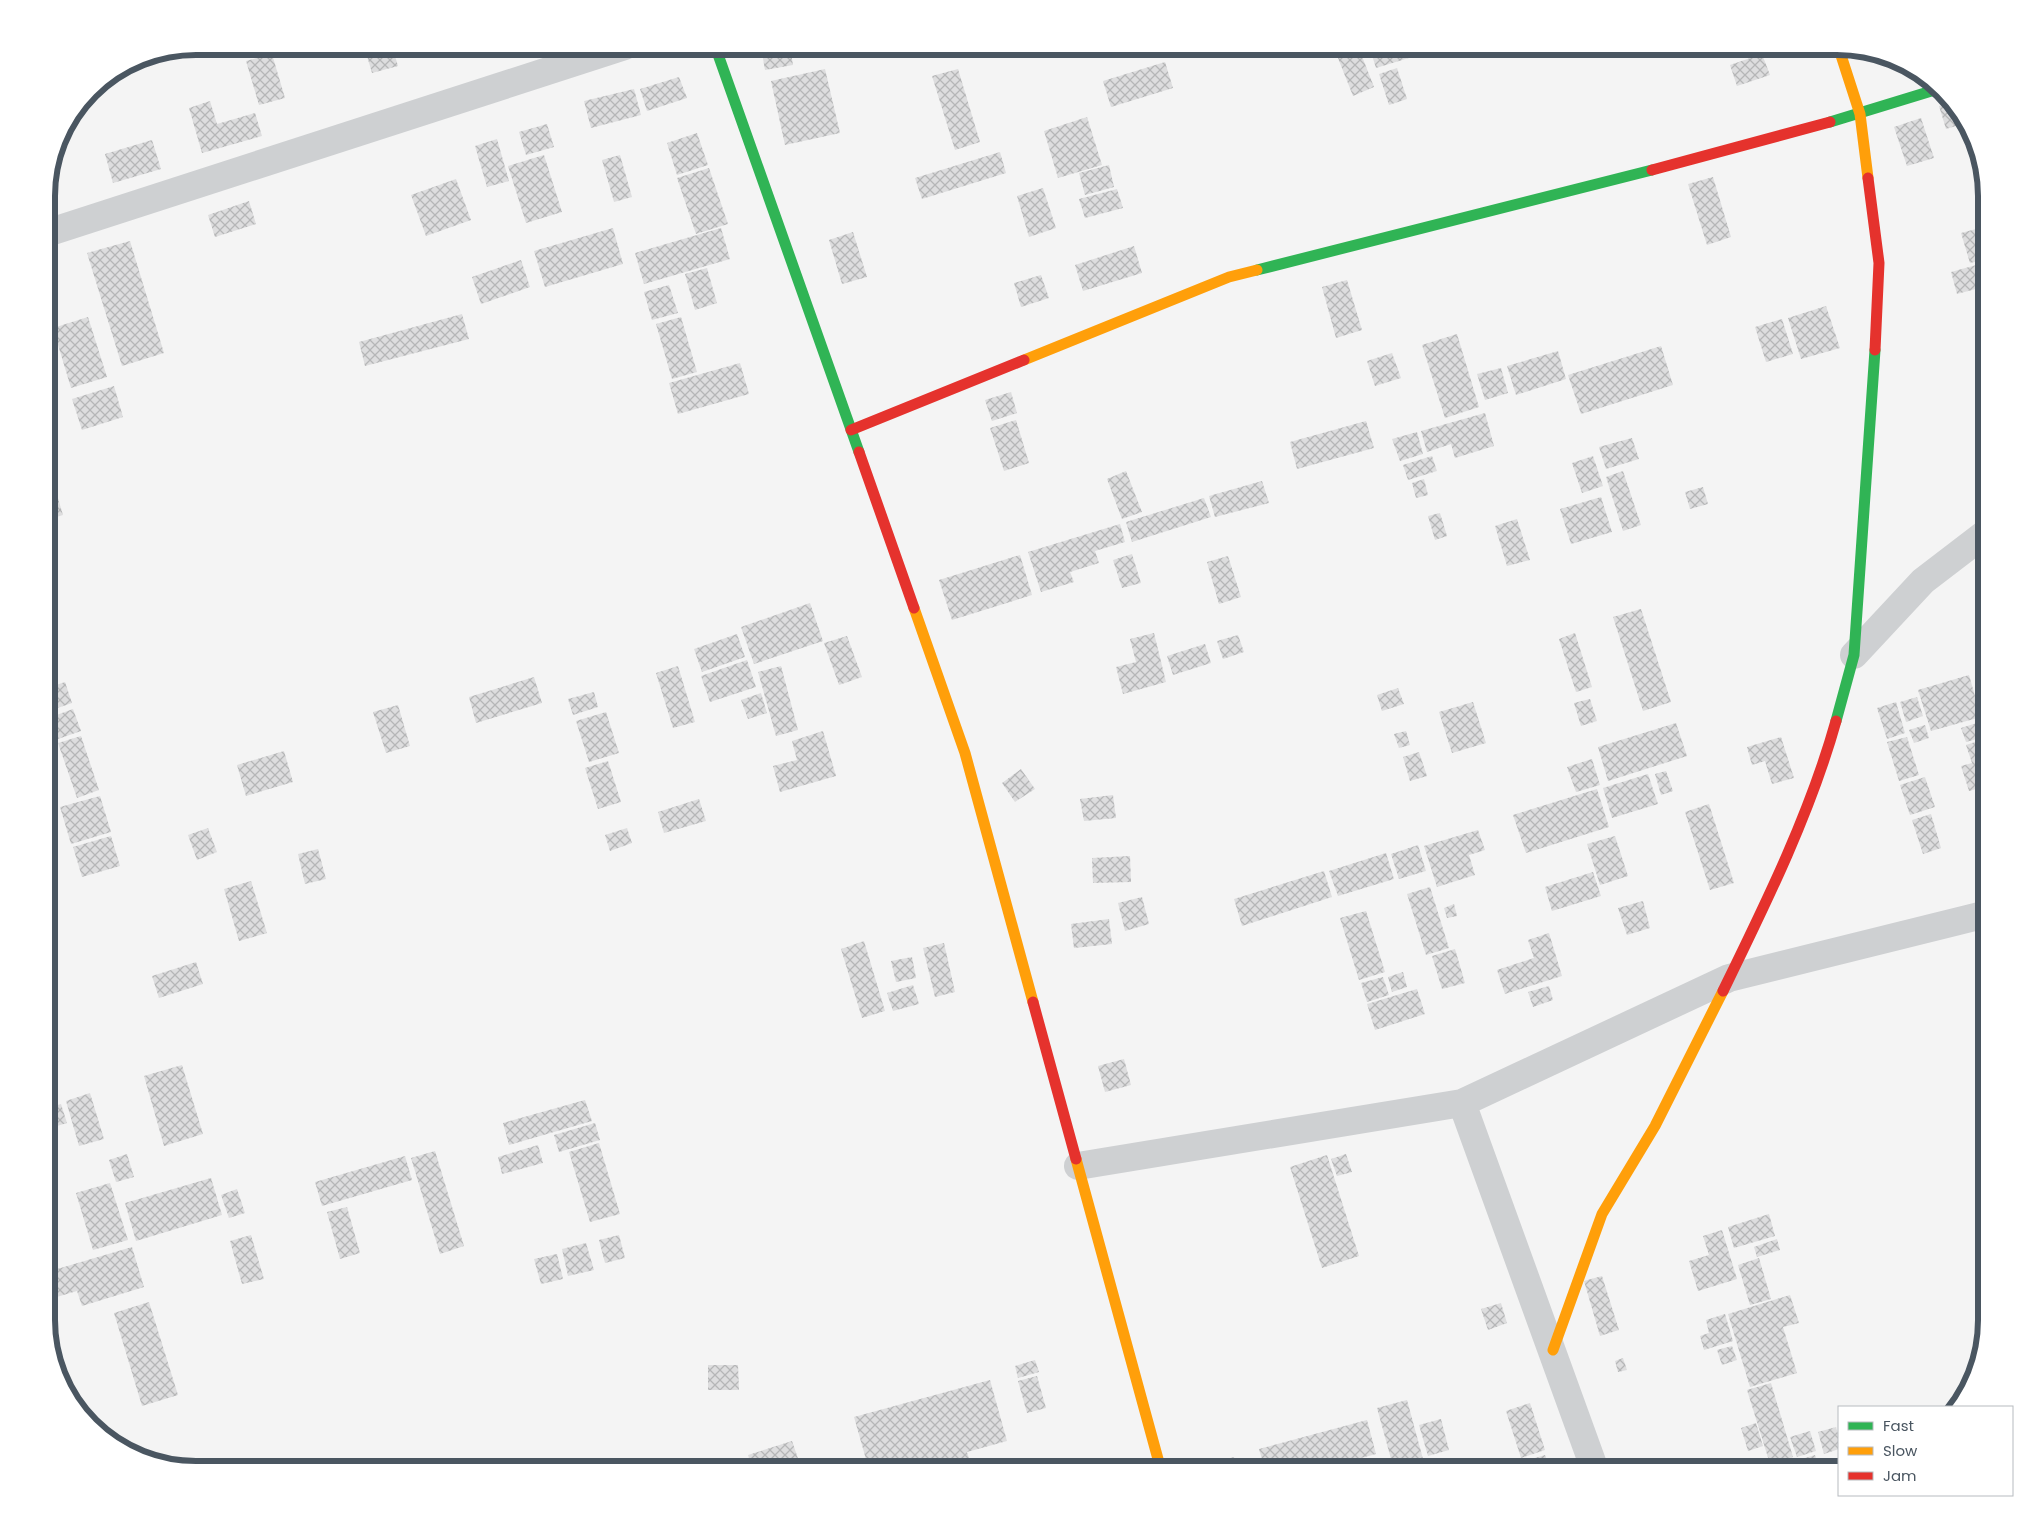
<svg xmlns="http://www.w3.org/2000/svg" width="2033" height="1516" font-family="Poppins,sans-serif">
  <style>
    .building { fill: url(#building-cross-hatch) }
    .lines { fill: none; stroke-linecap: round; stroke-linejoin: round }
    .street { stroke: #ced0d2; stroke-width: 28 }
    .fast { stroke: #30b455; stroke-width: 11 }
    .slow { stroke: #ff9f0a; stroke-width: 11 }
    .jam { stroke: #e5322d; stroke-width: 11 }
    .rim { fill: none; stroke: #4a5661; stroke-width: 6 }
  </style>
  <defs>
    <pattern id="building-cross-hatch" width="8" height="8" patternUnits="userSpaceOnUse" patternTransform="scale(1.25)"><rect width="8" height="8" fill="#ddddde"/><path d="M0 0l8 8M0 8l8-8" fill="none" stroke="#b5b6b7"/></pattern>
  </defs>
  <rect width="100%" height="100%" fill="#f4f4f4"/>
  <path class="building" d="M364 46H392L398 66 372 73Z
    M790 46 793 65 765 70 761 47Z
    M1134 46H1157L1159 52 1137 58Z
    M1337 46H1358L1374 87 1353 96 1334 48Z
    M1369 46H1419L1422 54 1376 68Z
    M272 54 285 98 259 105 246 61Z
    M1762 54 1770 75 1737 86 1730 65Z
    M1165 62 1173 88 1111 107 1103 81Z
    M1397 68 1407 99 1389 105 1379 74Z
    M825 69 840 133 785 145 771 81Z
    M958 69 980 142 955 150 932 76Z
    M679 77 687 98 647 111 640 89Z
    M634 89 641 115 591 128 584 101Z
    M210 101 217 124 255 113 262 136 202 153 189 108Z
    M1949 103 1966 123 1946 129 1939 106Z
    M1087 117 1102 165 1058 178 1044 131Z
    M1921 118 1934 158 1907 166 1894 127Z
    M547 124 554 147 526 155 519 132Z
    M697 133 708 165 677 175 667 143Z
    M497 139 509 181 487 187 475 146Z
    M152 140 161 169 113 183 105 154Z
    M1000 152 1006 173 922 199 915 178Z
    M544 155 562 212 526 223 508 166Z
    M620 155 632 197 614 202 602 160Z
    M1109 165 1114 187 1085 195 1079 173Z
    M709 168 728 224 696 234 677 178Z
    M1713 177 1731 237 1707 245 1688 184Z
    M456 179 471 220 426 236 411 195Z
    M1043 188 1056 228 1029 237 1017 196Z
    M1117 189 1123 208 1085 218 1079 199Z
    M249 201 256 224 215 237 208 215Z
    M1987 226V259L1970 263 1961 233Z
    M613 228 623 264 545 287 534 251Z
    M721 228 730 259 644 284 635 253Z
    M853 232 867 277 842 284 829 240Z
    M130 241 164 353 122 366 87 253Z
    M1134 246 1142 273 1083 291 1075 265Z
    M521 260 530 287 481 304 472 277Z
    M1987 262V286L1957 294 1951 272Z
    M707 268 717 303 695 310 685 274Z
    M1041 275 1049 298 1021 307 1014 283Z
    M1347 280 1362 330 1336 338 1322 287Z
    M669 285 678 313 652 320 644 292Z
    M1826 306 1840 348 1801 359 1788 318Z
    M462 314 469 339 365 366 359 342Z
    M88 317 107 377 71 388 53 328Z
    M681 317 697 372 672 379 656 324Z
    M1782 319 1793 354 1766 362 1755 327Z
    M1457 334 1479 407 1445 418 1422 345Z
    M1661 346 1673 385 1581 414 1568 375Z
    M1558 351 1566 379 1516 395 1507 366Z
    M1392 353 1401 378 1375 386 1367 361Z
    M740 363 749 394 678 414 669 383Z
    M1501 368 1508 393 1485 400 1477 374Z
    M114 386 123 417 82 430 72 399Z
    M1011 392 1017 413 992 421 985 400Z
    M1485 413 1494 446 1455 458 1451 444 1427 452 1421 431Z
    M1016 420 1029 463 1004 471 990 428Z
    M1366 421 1374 448 1297 469 1290 442Z
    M1417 432 1423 454 1400 461 1392 439Z
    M1632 438 1639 459 1606 469 1599 447Z
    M1432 456 1437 471 1408 480 1403 465Z
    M1593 456 1603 486 1582 493 1572 463Z
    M48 465 63 515 47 520V466Z
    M1126 471 1142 512 1122 519 1107 479Z
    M1623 471 1641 525 1623 531 1606 477Z
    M1424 479 1428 495 1416 498 1412 483Z
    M1262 481 1269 503 1215 517 1209 496Z
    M1703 487 1708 504 1690 509 1685 492Z
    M1601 497 1612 532 1571 544 1560 509Z
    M1204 498 1211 517 1132 542 1126 522Z
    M1440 513 1447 536 1435 540 1428 516Z
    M1517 519 1530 560 1507 566 1495 526Z
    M1120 524 1125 542 1095 551 1099 563 1070 572 1074 582 1041 592 1028 552Z
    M1132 554 1141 583 1122 588 1113 560Z
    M1020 555 1032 595 952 620 939 580Z
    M1228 556 1241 597 1219 604 1207 562Z
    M810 603 823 641 754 664 741 627Z
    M1641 609 1671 702 1643 711 1613 617Z
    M1154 633 1166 682 1123 694 1116 667 1136 662 1130 639Z
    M1575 633 1592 687 1576 692 1559 639Z
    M737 634 745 657 702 672 694 649Z
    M1238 635 1244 652 1223 659 1217 641Z
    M847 636 862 677 839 685 824 643Z
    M1205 644 1211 663 1173 675 1167 656Z
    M747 660 756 687 710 702 701 676Z
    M678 666 695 722 673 728 656 673Z
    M781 666 798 730 776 736 758 672Z
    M1969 675 1981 717 1931 731 1918 690Z
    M534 677 542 703 476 723 469 697Z
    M65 682 72 703 49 711 47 704V688Z
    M1398 688 1404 704 1382 711 1377 695Z
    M594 692 598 707 573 715 568 699Z
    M761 693 767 713 748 719 741 700Z
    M1917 697 1923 716 1906 722 1900 702Z
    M1590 699 1597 721 1581 726 1574 703Z
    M1473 702 1486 743 1452 753 1439 712Z
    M1896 702 1905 733 1887 739 1877 708Z
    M398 705 410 746 386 753 373 712Z
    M73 709 81 731 58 739 51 717Z
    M606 712 619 753 589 762 576 721Z
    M1983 721 1987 736 1966 742 1961 728Z
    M1676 723 1687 756 1608 781 1598 747Z
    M1925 725 1929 738 1914 743 1909 730Z
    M823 731 836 776 780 792 773 766 797 760 792 741Z
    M1406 731 1410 745 1399 748 1394 734Z
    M81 736 99 790 77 798 58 743Z
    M1781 737 1794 778 1772 784 1765 761 1752 765 1747 747Z
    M1907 737 1919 775 1899 781 1887 742Z
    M1987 738V786L1969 791 1961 766 1972 763 1966 745Z
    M284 751 293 782 246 796 237 765Z
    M1419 752 1427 776 1410 781 1403 757Z
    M1592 759 1600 785 1576 792 1567 767Z
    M608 761 621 802 598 809 585 768Z
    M1021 769 1035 789 1015 802 1002 783Z
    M1666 771 1673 791 1661 795 1655 774Z
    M1648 774 1658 804 1612 818 1603 788Z
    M1925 777 1935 807 1910 815 1900 785Z
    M1597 789 1609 827 1526 853 1513 815Z
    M1113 795 1116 818 1084 821 1080 799Z
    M100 796 111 832 71 844 60 807Z
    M699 799 706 821 664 833 658 812Z
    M1709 804 1734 883 1710 890 1685 812Z
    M1931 814 1941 848 1923 854 1912 820Z
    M1987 827V843L1984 844 1979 829Z
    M208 828 217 852 197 860 188 835Z
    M627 828 632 843 610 851 605 835Z
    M1478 830 1485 850 1469 855 1475 875 1437 887 1424 846Z
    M111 836 120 866 82 877 73 847Z
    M1615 836 1628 876 1600 885 1587 844Z
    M1418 845 1426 871 1399 879 1391 854Z
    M318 849 326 879 305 884 298 854Z
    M1386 853 1394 879 1338 896 1329 871Z
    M1130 856 1131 882 1093 883 1092 858Z
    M1324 871 1332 897 1242 926 1234 899Z
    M1593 872 1601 896 1552 911 1545 887Z
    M251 881 267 933 239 941 224 889Z
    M1430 887 1449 948 1426 955 1407 894Z
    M1142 897 1149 924 1125 931 1118 903Z
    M1643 901 1650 928 1627 935 1618 908Z
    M1454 904 1457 916 1447 918 1444 908Z
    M1366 911 1385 972 1359 980 1340 918Z
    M1109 919 1112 944 1074 948 1071 924Z
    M1549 933 1562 976 1505 994 1497 970 1534 958 1528 940Z
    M864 941 885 1011 862 1018 841 949Z
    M944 943 955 992 935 997 923 948Z
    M1455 949 1465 983 1442 989 1432 956Z
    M912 957 916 978 896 982 891 961Z
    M196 962 203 984 159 998 152 976Z
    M1403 972 1407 987 1392 992 1388 977Z
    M1383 977 1389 995 1367 1002 1361 983Z
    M913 985 919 1004 893 1011 887 993Z
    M1549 986 1553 1000 1533 1007 1528 992Z
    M1417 989 1425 1014 1375 1030 1367 1004Z
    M1124 1059 1131 1085 1105 1092 1098 1066Z
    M182 1065 203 1134 164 1146 144 1076Z
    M90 1093 104 1139 79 1146 66 1101Z
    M585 1100 592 1121 509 1145 503 1123Z
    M61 1104 67 1123 47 1129V1108Z
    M595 1123 600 1140 559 1152 554 1135Z
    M599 1143 620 1214 590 1222 569 1152Z
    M538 1145 543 1163 502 1174 498 1157Z
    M435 1151 464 1246 440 1254 411 1158Z
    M127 1154 134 1177 116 1182 109 1160Z
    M1346 1154 1352 1172 1337 1176 1331 1159Z
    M1327 1155 1359 1256 1322 1268 1290 1167Z
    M405 1156 412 1180 322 1206 315 1182Z
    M211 1178 222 1215 136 1241 125 1203Z
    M110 1183 128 1240 93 1250 76 1193Z
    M237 1189 245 1213 229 1218 221 1195Z
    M347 1207 360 1253 340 1259 327 1212Z
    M1769 1214 1775 1236 1734 1248 1728 1227Z
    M1722 1230 1737 1279 1698 1291 1689 1261 1709 1255 1703 1236Z
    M251 1235 264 1279 242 1284 230 1241Z
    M619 1235 625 1258 605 1263 599 1240Z
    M1777 1239 1780 1250 1757 1257 1754 1247Z
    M586 1243 594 1270 568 1276 562 1249Z
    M132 1247 144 1287 82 1306 77 1291 50 1299 47 1287V1272Z
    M557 1254 563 1279 541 1284 534 1259Z
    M1759 1258 1771 1299 1750 1305 1738 1265Z
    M1602 1276 1619 1330 1600 1336 1584 1281Z
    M1790 1295 1799 1323 1783 1327 1797 1373 1750 1387 1728 1314Z
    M149 1302 178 1395 142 1406 114 1313Z
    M1501 1303 1507 1323 1488 1330 1481 1309Z
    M1725 1314 1733 1341 1704 1350 1700 1336 1709 1333 1706 1320Z
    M1732 1346 1737 1360 1722 1365 1717 1350Z
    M1623 1358 1627 1370 1618 1372 1615 1361Z
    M1035 1360 1039 1372 1018 1378 1015 1366Z
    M708 1365H738L739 1390H708Z
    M1037 1376 1046 1408 1027 1413 1018 1381Z
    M990 1380 1007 1441 967 1452 970 1461 938 1470H919L918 1466 903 1470H869L854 1417Z
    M1771 1383 1793 1457 1770 1464 1747 1390Z
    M1407 1400 1426 1470H1394L1377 1408Z
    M1530 1403 1545 1450 1521 1458 1506 1411Z
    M1441 1419 1449 1450 1428 1456 1419 1425Z
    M1367 1420 1376 1454 1316 1470H1265L1259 1449Z
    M1756 1423 1763 1446 1748 1451 1741 1428Z
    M1836 1427 1839 1437V1449L1824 1454 1818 1432Z
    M1810 1431 1816 1451 1797 1457 1790 1437Z
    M792 1441 802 1470H753L748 1455Z
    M1545 1455 1550 1470H1523L1521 1462Z
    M1815 1455 1819 1470H1798L1795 1461Z
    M1234 1457 1237 1470H1217L1215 1462Z
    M1378 1458 1382 1470H1346L1345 1467Z
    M429 1462V1470H403L402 1464Z"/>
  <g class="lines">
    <path class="street" d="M47 233 625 46
      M1854 655 1923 581 1987 532
      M1462 1103 1595 1470
      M1078 1166 1462 1103 1729 978 1987 914"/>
    <path class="fast" d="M715 46 859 452
      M1830 122 1938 89
      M1257 270 1652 170
      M1836 721 1854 655 1875 350"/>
    <path class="slow" d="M1838 46 1860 114 1868 178
      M1024 360 1229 277 1257 270
      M914 608 965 753 1033 1002
      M1076 1159 1161 1470
      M1553 1350 1602 1214 1655 1126 1723 991"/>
    <path class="jam" d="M1652 170 1830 122
      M1868 178 1879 263 1875 350
      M851 430 1024 360
      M859 452 914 608
      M1723 991C1765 905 1810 814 1836 721
      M1033 1002 1076 1159"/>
  </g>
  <path d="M0 0H2033V1516H0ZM196 55H1837A141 141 0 0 1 1978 196V1320A141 141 0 0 1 1837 1461H196A141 141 0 0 1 55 1320V196A141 141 0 0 1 196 55Z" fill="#fff" fill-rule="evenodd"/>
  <path class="rim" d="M196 55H1837A141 141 0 0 1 1978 196V1320A141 141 0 0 1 1837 1461H196A141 141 0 0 1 55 1320V196A141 141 0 0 1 196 55Z"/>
  <rect x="1838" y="1406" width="175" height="90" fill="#ffffff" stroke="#b7bbc0"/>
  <rect x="1848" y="1422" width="25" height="8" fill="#30b455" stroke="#b7bbc0"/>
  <text x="1883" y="1431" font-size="15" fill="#4a5661">Fast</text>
  <rect x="1848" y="1447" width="25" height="8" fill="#ff9f0a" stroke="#b7bbc0"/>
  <text x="1883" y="1456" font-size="15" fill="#4a5661">Slow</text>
  <rect x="1848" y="1472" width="25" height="8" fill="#e5322d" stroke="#b7bbc0"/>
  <text x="1883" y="1481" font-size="15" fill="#4a5661">Jam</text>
</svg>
